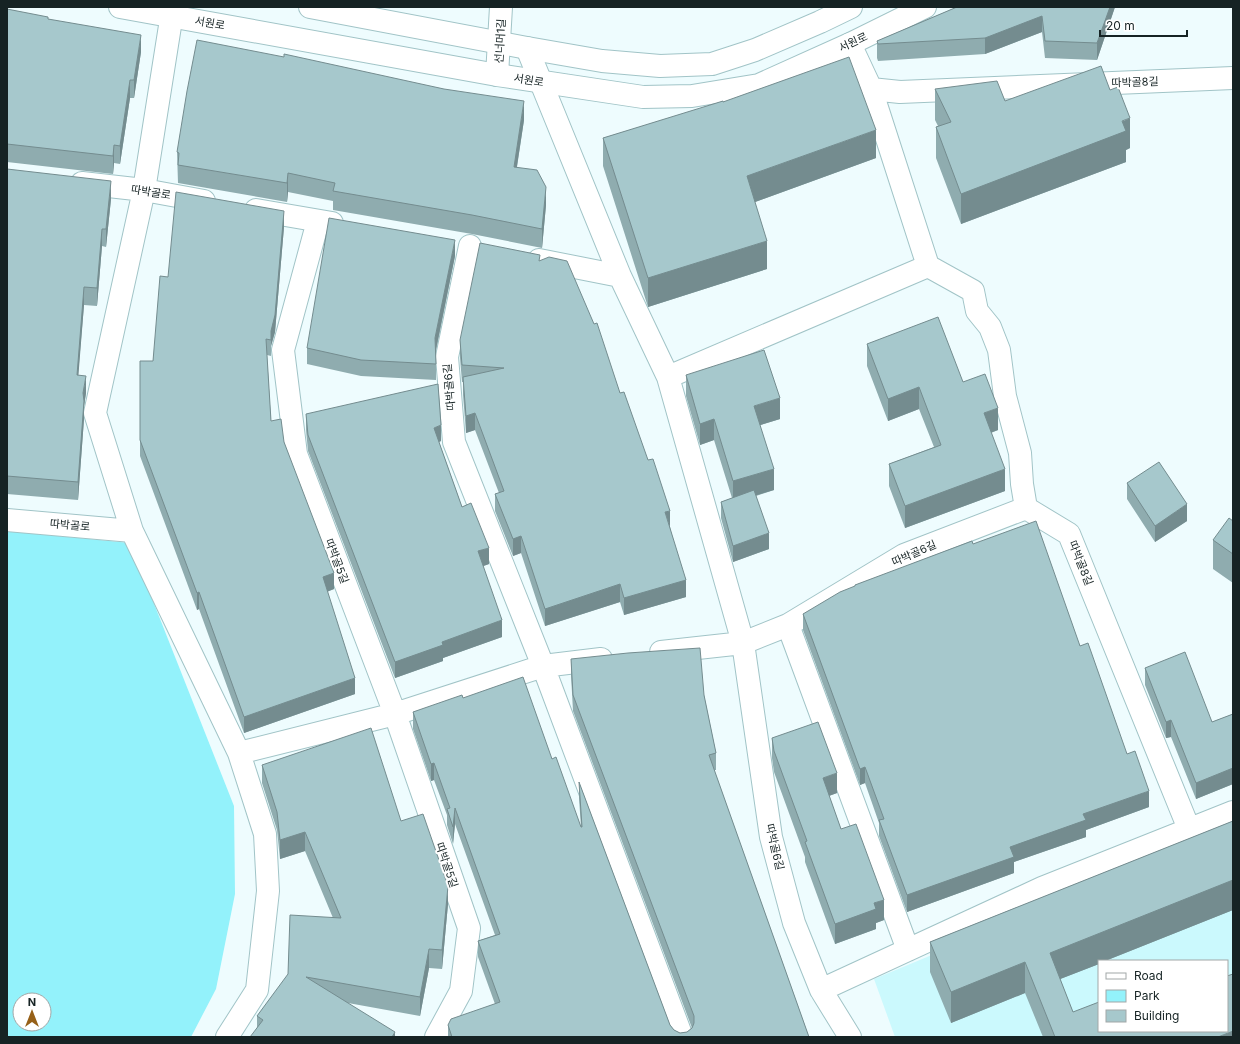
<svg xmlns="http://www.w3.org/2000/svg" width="1240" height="1044" font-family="Inter,'Noto Sans KR',sans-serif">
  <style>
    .built { fill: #cbf9fd; fill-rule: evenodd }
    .green { fill: #93f2fb; fill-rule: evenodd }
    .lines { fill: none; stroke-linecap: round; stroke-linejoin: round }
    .street-casing { stroke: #a1c4c7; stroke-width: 24 }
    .secondary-casing { stroke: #a1c4c7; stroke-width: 24 }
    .street { stroke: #fff; stroke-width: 22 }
    .secondary { stroke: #fff; stroke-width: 22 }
    .wall { fill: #8facaf }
    .shaded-wall { fill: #748c8f }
    .building { fill: #a6c8cc; stroke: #748c8f }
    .labels { text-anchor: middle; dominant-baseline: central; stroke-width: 4; stroke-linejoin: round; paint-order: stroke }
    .street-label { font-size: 11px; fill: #162324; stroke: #fff }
  </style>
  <rect width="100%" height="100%" fill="#eefcfe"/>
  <path class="built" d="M1233 830V1037H895L874 979ZM1099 961H1227V1031H1099Z"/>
  <path class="green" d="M7 531 130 543 234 806 235 894 216 989 191 1037H7ZM20 1000H44V1024H20Z"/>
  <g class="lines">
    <g class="street-casing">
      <path id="street" d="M173 7 144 190 95 413 132 531 239 753 265 834 268 891 257 990 227 1037
        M850 44 871 89 900 92 1233 78
        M527 48 620 276 668 377 743 643 771 837 794 923 821 990 850 1037
        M497 75 501 7
        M82 183 144 190 204 201
        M256 210 332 223
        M318 221 283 350 296 454 395 714 469 928 461 991 436 1037
        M470 246 447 357 454 442 543 666 682 1037
        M539 260 620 276
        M928 266 973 291 977 311 990 327 999 350 1005 396 1020 453 1022 484 1026 508 1069 534 1189 829
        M668 377 928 266 871 89
        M7 520 132 531
        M788 625 908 950
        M661 652 743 643 788 625 904 555 1026 508
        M239 753 395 714 543 666 601 659
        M821 990 1042 888 1233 812"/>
    </g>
    <g class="secondary-casing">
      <path id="secondary" d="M120 7 497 75 643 97 692 96 759 85 850 44 925 7
        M310 7 527 48 602 61 660 66 712 64 755 50 820 22 851 7"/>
    </g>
    <use href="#street" class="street"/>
    <use href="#secondary" class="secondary"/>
  </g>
  <path class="wall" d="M957 7H1115L1097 60 1045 58 1042 32 985 54 878 61 877 58V41Z
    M7 9 48 19 141 52 134 98H130L120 164 114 163 113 174 7 162Z
    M935 89 1005 101 1130 148 1126 150V162L961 224 936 158V127L938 126 935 120Z
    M723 102 876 158 755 202 767 269 648 307 603 166V138Z
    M524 120 517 167 546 205 542 248 472 234 333 210V201L288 192 287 202 178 183 177 152Z
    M7 169 111 199 106 247 102 246 97 306 84 305 78 375 86 393 84 406V419L78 500 7 494Z
    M284 227 275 332 271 346V356L267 355 271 421 284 442 334 589 327 592 355 694 244 733 199 609 197 610 140 456V361H153L168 277Z
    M455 256 436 351V380L361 376 307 364V348Z
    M540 261 620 393 670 527 686 597 624 615 620 602 545 626 521 553 513 556 495 511V494L499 493 475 430 466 433 463 395V382H462L460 358V340Z
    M867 344 963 382 998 430 991 433 1005 491 905 528 889 486V464L934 447 919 409 888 421 867 366Z
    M686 375 780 419 760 425 774 490 756 496 769 549 733 562 721 518V502L732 498 714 440 700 445 686 396Z
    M306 414 441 441 439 442 462 507 489 564 483 566 502 637 443 658V661L395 678 308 451 306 430Z
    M1127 483 1187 521 1155 542 1127 499Z
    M1233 521V583L1213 569V540Z
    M973 544 1080 646 1149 807 1086 830V837L1014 862V873L907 912 879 836V823L865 783 860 785 803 630V614L855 587V585Z
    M571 659 704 695 716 753V770H714L809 1037H448V1025L495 1004 478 957V941L495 935 455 824 453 844 447 825V815L434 780 431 781 413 729V712L463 698 552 759 581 827 579 798V782L670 1025 674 1030 680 1033 687 1032 692 1028 573 711 571 675Z
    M1145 668 1212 722 1233 714V784L1196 799 1171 737 1166 738 1145 685Z
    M772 738 837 793 829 796 841 829 884 920 876 923V929L835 944 805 862V857L774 772 772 758Z
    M262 765 401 821 448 904 442 969 429 968 420 1016 348 1003 395 1037 257 1028V1016L333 918 305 851 280 859 277 830 262 783Z
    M1233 821V910L1105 961H1099V964L1060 979 1073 1012 1233 1037H1043L1025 993 951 1023 930 972V942Z"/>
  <path class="shaded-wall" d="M1110 7H1115L1097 60V43Z
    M1042 16V32L985 54V38Z
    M141 35V52L134 98V80Z
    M130 80V98L120 164V146Z
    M524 101V120L514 185V167Z
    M1130 118V148L1126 150V162L961 224V194Z
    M876 130V158L747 205V176Z
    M114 145V163L113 174V156Z
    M288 173V192L287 202V183Z
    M111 181V199L106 247V229Z
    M546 187V205L542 248V229Z
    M284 211V227L275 332 271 346V331Z
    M102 229V246L97 306V288Z
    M455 240V256L435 354V338Z
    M767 241V269L648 307V278Z
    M84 287V305L77 393V375Z
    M86 376V393L84 406V419L78 500V482L83 393Z
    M919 387V409L888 421V399Z
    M780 398V419L754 427V406Z
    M998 408V430L984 435V413Z
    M475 413V430L466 433V416Z
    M714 419V440L700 445V424Z
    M441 425V441L434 444V428Z
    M774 469V490L733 502V481Z
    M1005 469V491L905 528V506Z
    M1187 504V521L1155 542V526Z
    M670 511V528L665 512Z
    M769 533V549L733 562V546Z
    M521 536V553L513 556V539Z
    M489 548V564L478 568V551Z
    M334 573V589L323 593V577Z
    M686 580V597L624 615V598Z
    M620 584V602L545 626V609Z
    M199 592V609L197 610V593Z
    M502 620V637L443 658V661L395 678V662L442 642Z
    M355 678V694L244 733V717Z
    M1171 720V737L1166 738V722Z
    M434 763V780L431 781V764Z
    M865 767V783L860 785V769Z
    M1233 768V784L1196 799V783Z
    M837 773V793L823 798V778Z
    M1149 791V807L1086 830V837L1014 862V873L907 912V895L1010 847 1083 814Z
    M455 808V824L453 844V827Z
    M305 832V851L280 859V840Z
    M1233 880V910L1105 961H1099V964L1050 983V953Z
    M448 886V904L442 969V950Z
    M884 900V920L876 923V929L835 944V924L874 903Z
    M429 949V968L420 1016V997Z
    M1025 962V993L951 1023V992Z
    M1233 1031V1037H1218Z
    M395 1032V1037H392Z"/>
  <path class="building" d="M957 7H1110L1097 43 1045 41 1042 16 985 38 878 44 877 41Z
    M7 9 48 17V19L141 35 134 80H130L120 146 114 145 113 156 7 144Z
    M197 40 284 57V54L444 89 524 101 514 167 537 170 546 187 542 229 472 215 333 191 335 183 288 173 287 183 178 165 179 153 177 152 187 91Z
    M849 57 876 130 747 176 767 241 648 278 603 138 723 101V102Z
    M1101 66 1110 90 1118 87 1130 118 1122 121 1126 131 961 194 936 127 951 122 935 89 997 81 1005 101Z
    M7 169 111 181 106 229H102L97 288 84 287 77 375 86 376 83 393 84 401 78 482 7 476Z
    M176 192 284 211 275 315 271 331V340L266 339 271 421 281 419 284 442 334 573 323 577 355 678 244 717 199 592 197 593 140 440V361H153L160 276 168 277Z
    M329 218 455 240 435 338 436 364 361 360 307 348Z
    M480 243 540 255 539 261 549 257 567 261 594 324 597 323 620 393 624 392 648 460 653 459 670 511 665 512 686 580 624 598 620 584 545 609 521 536 513 539 495 494 504 491 475 413 466 416 463 377 504 368 462 365 460 340Z
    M938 317 963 382 985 374 998 408 984 413 1005 469 905 506 889 464 941 445 919 387 888 399 867 344Z
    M764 350 780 398 754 406 774 469 733 481 714 419 700 424 686 375Z
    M438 384 441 425 434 428 462 507 471 503 489 548 478 551 502 620 442 642 443 645 395 662 308 435 306 414Z
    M1159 462 1187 504 1155 526 1127 483Z
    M754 490 769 533 733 546 721 502Z
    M1229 518 1233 521V554L1213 540Z
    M1036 521 1080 646 1088 643 1127 754 1135 751 1149 791 1083 814 1086 820 1010 847 1014 857 907 895 879 820 884 819 865 767 860 769 803 614 840 592 855 586V585L972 541 973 544Z
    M700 648 704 695 716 753 709 755 809 1037H452L448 1025 451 1019 500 1002 478 941 500 934 455 808 453 827 447 809 450 808 434 763 431 764 413 712 462 695 463 698 523 677 552 759 556 757 581 827H582L579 782 670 1025 674 1030 680 1033 687 1032 692 1028 694 1023V1016L573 695 571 659 628 653Z
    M1185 652 1212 722 1233 714V768L1196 783 1171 720 1166 722 1145 668Z
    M818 722 837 773 823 778 841 829 856 824 884 900 874 903 876 909 835 924 805 842 807 841 774 751 772 738Z
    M371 728 401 821 423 814 448 886 442 950 429 949 420 997 306 977 395 1032 392 1037H250L263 1020 257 1016 288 974 290 915 341 918 305 832 280 840 277 812 262 765Z
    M1233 821V880L1050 953 1073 1012 1099 1002V1031H1227V976L1233 974V1031L1218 1037H1055L1025 962 951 992 930 942Z"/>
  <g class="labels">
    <g class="street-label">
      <text transform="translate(210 23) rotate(10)">서원로</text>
      <text transform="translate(500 41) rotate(-87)">선너머1길</text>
      <text transform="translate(853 42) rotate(-25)">서원로</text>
      <text transform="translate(529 80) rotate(9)">서원로</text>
      <text transform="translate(1135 82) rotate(-2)">따박골8길</text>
      <text transform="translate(151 192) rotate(9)">따박골로</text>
      <text transform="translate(449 387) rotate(-95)">따박골6길</text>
      <text transform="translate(70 525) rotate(5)">따박골로</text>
      <text transform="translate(914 553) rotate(-24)">따박골6길</text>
      <text transform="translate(337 561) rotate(69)">따박골5길</text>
      <text transform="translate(1081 563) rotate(68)">따박골8길</text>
      <text transform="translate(775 847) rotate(77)">따박골6길</text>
      <text transform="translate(447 865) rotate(71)">따박골5길</text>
    </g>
  </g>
  <rect width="1240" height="1044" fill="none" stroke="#162324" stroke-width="16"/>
  <rect x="1098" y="960" width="130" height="72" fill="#ffffff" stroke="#a2a7a7"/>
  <rect x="1106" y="973" width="20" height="6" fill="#ffffff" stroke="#a2a7a7"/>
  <text x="1134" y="980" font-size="12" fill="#162324">Road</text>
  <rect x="1106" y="990" width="20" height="12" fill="#93f2fb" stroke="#a2a7a7"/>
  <text x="1134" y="1000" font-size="12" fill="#162324">Park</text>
  <rect x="1106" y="1010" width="20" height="12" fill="#a6c8cc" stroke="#a2a7a7"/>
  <text x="1134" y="1020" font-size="12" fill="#162324">Building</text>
  <g transform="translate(32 1012)"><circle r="19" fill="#ffffff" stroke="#a2a7a7"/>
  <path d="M0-3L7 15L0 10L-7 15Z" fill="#966018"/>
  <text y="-6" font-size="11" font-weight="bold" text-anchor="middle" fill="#162324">N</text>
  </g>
  <path d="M1100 30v6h87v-6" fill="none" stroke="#162324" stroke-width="2"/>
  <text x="1106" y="30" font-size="12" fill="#162324" stroke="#ffffff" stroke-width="3" paint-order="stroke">20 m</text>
</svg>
